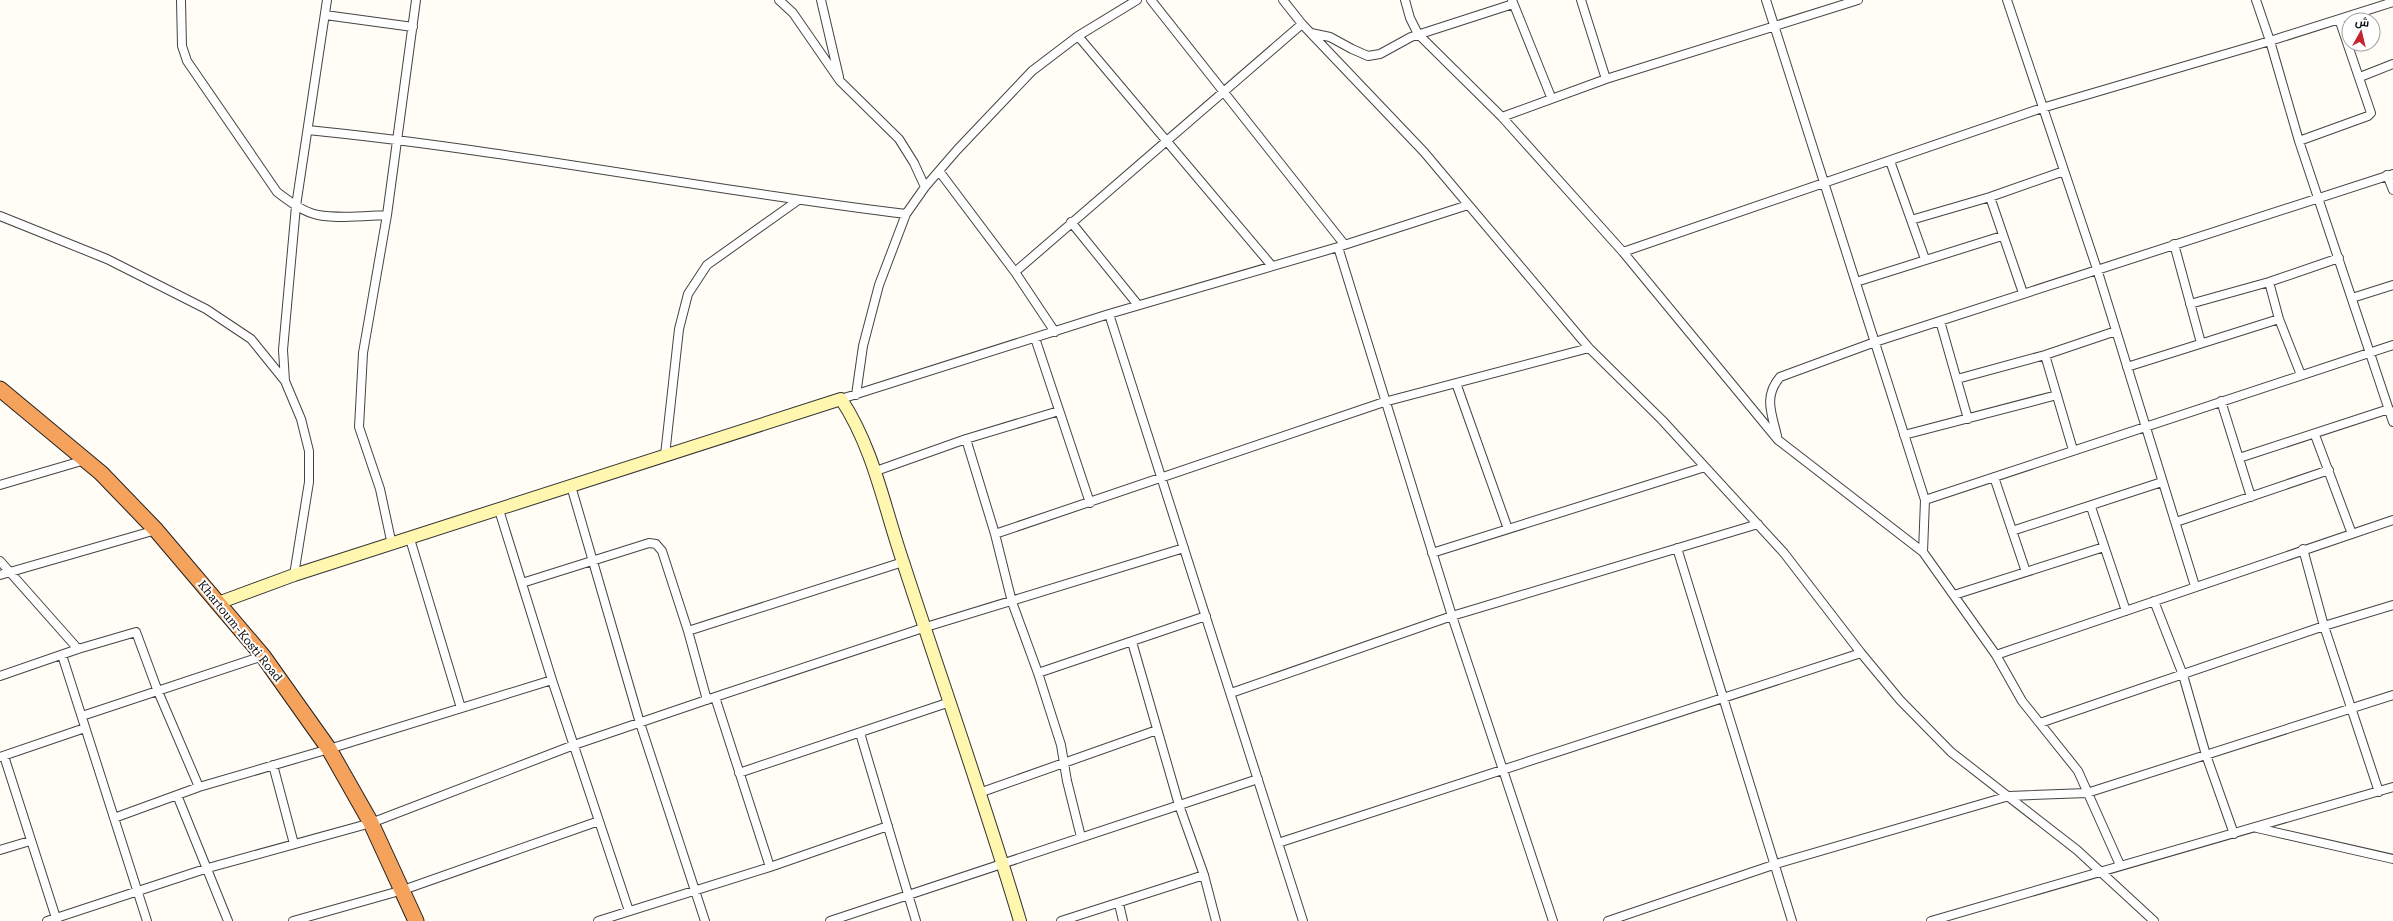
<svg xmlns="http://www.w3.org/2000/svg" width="2393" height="921" font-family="'Roboto Serif',Cairo,serif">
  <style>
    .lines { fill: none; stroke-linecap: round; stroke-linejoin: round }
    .street-casing { stroke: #444; stroke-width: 10 }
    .secondary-casing { stroke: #333; stroke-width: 14 }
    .highway-casing { stroke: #222; stroke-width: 17 }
    .street { stroke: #fff; stroke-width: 8 }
    .secondary { stroke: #fff6b0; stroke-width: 12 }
    .highway { stroke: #f5a25d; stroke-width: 15 }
    .labels { text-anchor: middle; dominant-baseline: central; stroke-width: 4; stroke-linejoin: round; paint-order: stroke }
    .street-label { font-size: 12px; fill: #111; stroke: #fff }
  </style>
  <rect width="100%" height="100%" fill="#fffdf5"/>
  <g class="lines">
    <g class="street-casing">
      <path id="street" d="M181 0 182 46 187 61 277 192C289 201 303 212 318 215 340 219 364 216 387 215
        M779 0 793 13 840 81 899 139 914 163 925 187
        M821 0 839 77
        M1151 0 1344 244
        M1283 0 1302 24 1424 152 1589 348 1662 420 1784 553 1861 653 1900 700 1951 752 2077 850 2154 921
        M1405 0 1410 18 1418 34 1502 117 1623 252 1778 440 1923 552
        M1512 0 1551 97
        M1581 0 1606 79
        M1766 0 1925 500
        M2007 0 2097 269 2195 586
        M2256 0 2270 41 2299 141 2393 422
        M325 15 413 27
        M1311 33 1330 37 1352 49 1368 56 1380 54 1411 37 1513 4
        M1078 36 1272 266
        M2360 77 2393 64
        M1502 117 1606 79 1858 0
        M308 130C508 150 706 190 906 214
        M2299 141 2368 116 2371 113 2339 19
        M1890 161 1925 259
        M939 171 1015 272 1055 332
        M2387 175 2393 190
        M1990 197 2023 293
        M0 216 107 259 206 309 251 339 285 381 301 419 309 451V482L294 575
        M1911 220 1990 197 2064 171
        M1071 222 1138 305
        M2174 244 2201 343
        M1338 247 1452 616 1553 921
        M1623 252 2042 108 2270 41 2393 2
        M1015 272 1302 24
        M1856 282 2002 236
        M2269 282 2279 319 2301 375
        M2352 298 2393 285
        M2190 304 2269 282 2339 258
        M1109 314 1303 921
        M1940 321 1968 419
        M1035 338 1090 503
        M2045 355 2073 450
        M2127 367 2279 319
        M1957 379 2045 355 2116 331
        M285 381 283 350 296 206 327 0
        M1456 383 1508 529
        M856 395 863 346 879 285 906 214 925 187 957 150 1032 71 1078 36 1137 0
        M841 399 1109 314 1338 247 1468 205
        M2221 401 2251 497
        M1904 435 2057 395
        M2315 435 2352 534
        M1777 436C1772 414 1763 397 1780 377L1875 342 2393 174
        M966 439 995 534 1012 602 1038 673 1061 745 1067 781 1081 837
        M665 455 679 329 688 294 707 265 797 201
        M2239 458 2389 409
        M876 471 966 439 1059 411
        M1994 477 2026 572
        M0 485 85 460
        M571 486 640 723 705 921
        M2091 507 2126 611
        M499 510 552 680 629 911
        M2176 522 2329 470
        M2012 531 2162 482
        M995 534 1384 402 1589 348
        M410 539 461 708
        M392 545 380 489 359 427 363 353 387 215 416 0
        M1677 548 1792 921
        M2303 549 2324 626 2379 792
        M1432 553 1705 467
        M0 561 78 649
        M0 575 156 530
        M522 583 649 543 656 544 662 551 688 631 707 700
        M1954 595 2104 547
        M2154 601 2183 675 2206 755 2234 834
        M688 631 903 562
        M1132 642 1179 805 1204 875 1216 921
        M62 655 147 921
        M1996 655 2393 520
        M1038 673 1206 616
        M0 676 78 649 136 632 157 689 199 787
        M1231 693 1452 616 1758 524
        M715 697 770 867
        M82 716 263 656
        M2040 723 2324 626 2393 605
        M860 733 916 921
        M4 756 57 921
        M0 757 85 728
        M273 765 294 844
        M739 773 950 702
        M979 793 1157 730
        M177 795 228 921
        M114 818 199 787 329 749 552 680
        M2257 828 2393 859
        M1278 843 1861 653
        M0 850 30 841
        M2120 865 2078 771 2022 701 1996 655 1923 552 1925 500 2393 345
        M1119 904 1123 921
        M47 921 208 868 371 823 574 745 715 697 926 627 1184 548
        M293 921 403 890 599 821
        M598 921 770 867 888 826
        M830 921 1258 779
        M1061 921 1204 875
        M1608 921 1776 864 2009 796 2087 793 2393 695
        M1931 921 2393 787"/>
    </g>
    <g class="secondary-casing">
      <path id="secondary" d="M218 603 294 575 841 399C874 449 884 507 903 562 942 682 984 800 1020 921"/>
    </g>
    <g class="highway-casing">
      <path id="highway" d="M0 389 101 473 156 530 263 656 329 749 371 823 416 921"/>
    </g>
    <use href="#street" class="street"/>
    <use href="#secondary" class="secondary"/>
    <use href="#highway" class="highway"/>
  </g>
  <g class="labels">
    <g class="street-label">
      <text transform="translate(240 631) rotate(51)">Khartoum-Kosti Road</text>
    </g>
  </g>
  <g transform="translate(2361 32) rotate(8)"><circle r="19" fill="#ffffff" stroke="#a0a0a0"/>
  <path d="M0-3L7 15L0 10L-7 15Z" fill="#c4262e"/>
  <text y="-6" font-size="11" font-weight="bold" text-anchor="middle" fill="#111111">ش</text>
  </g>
</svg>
